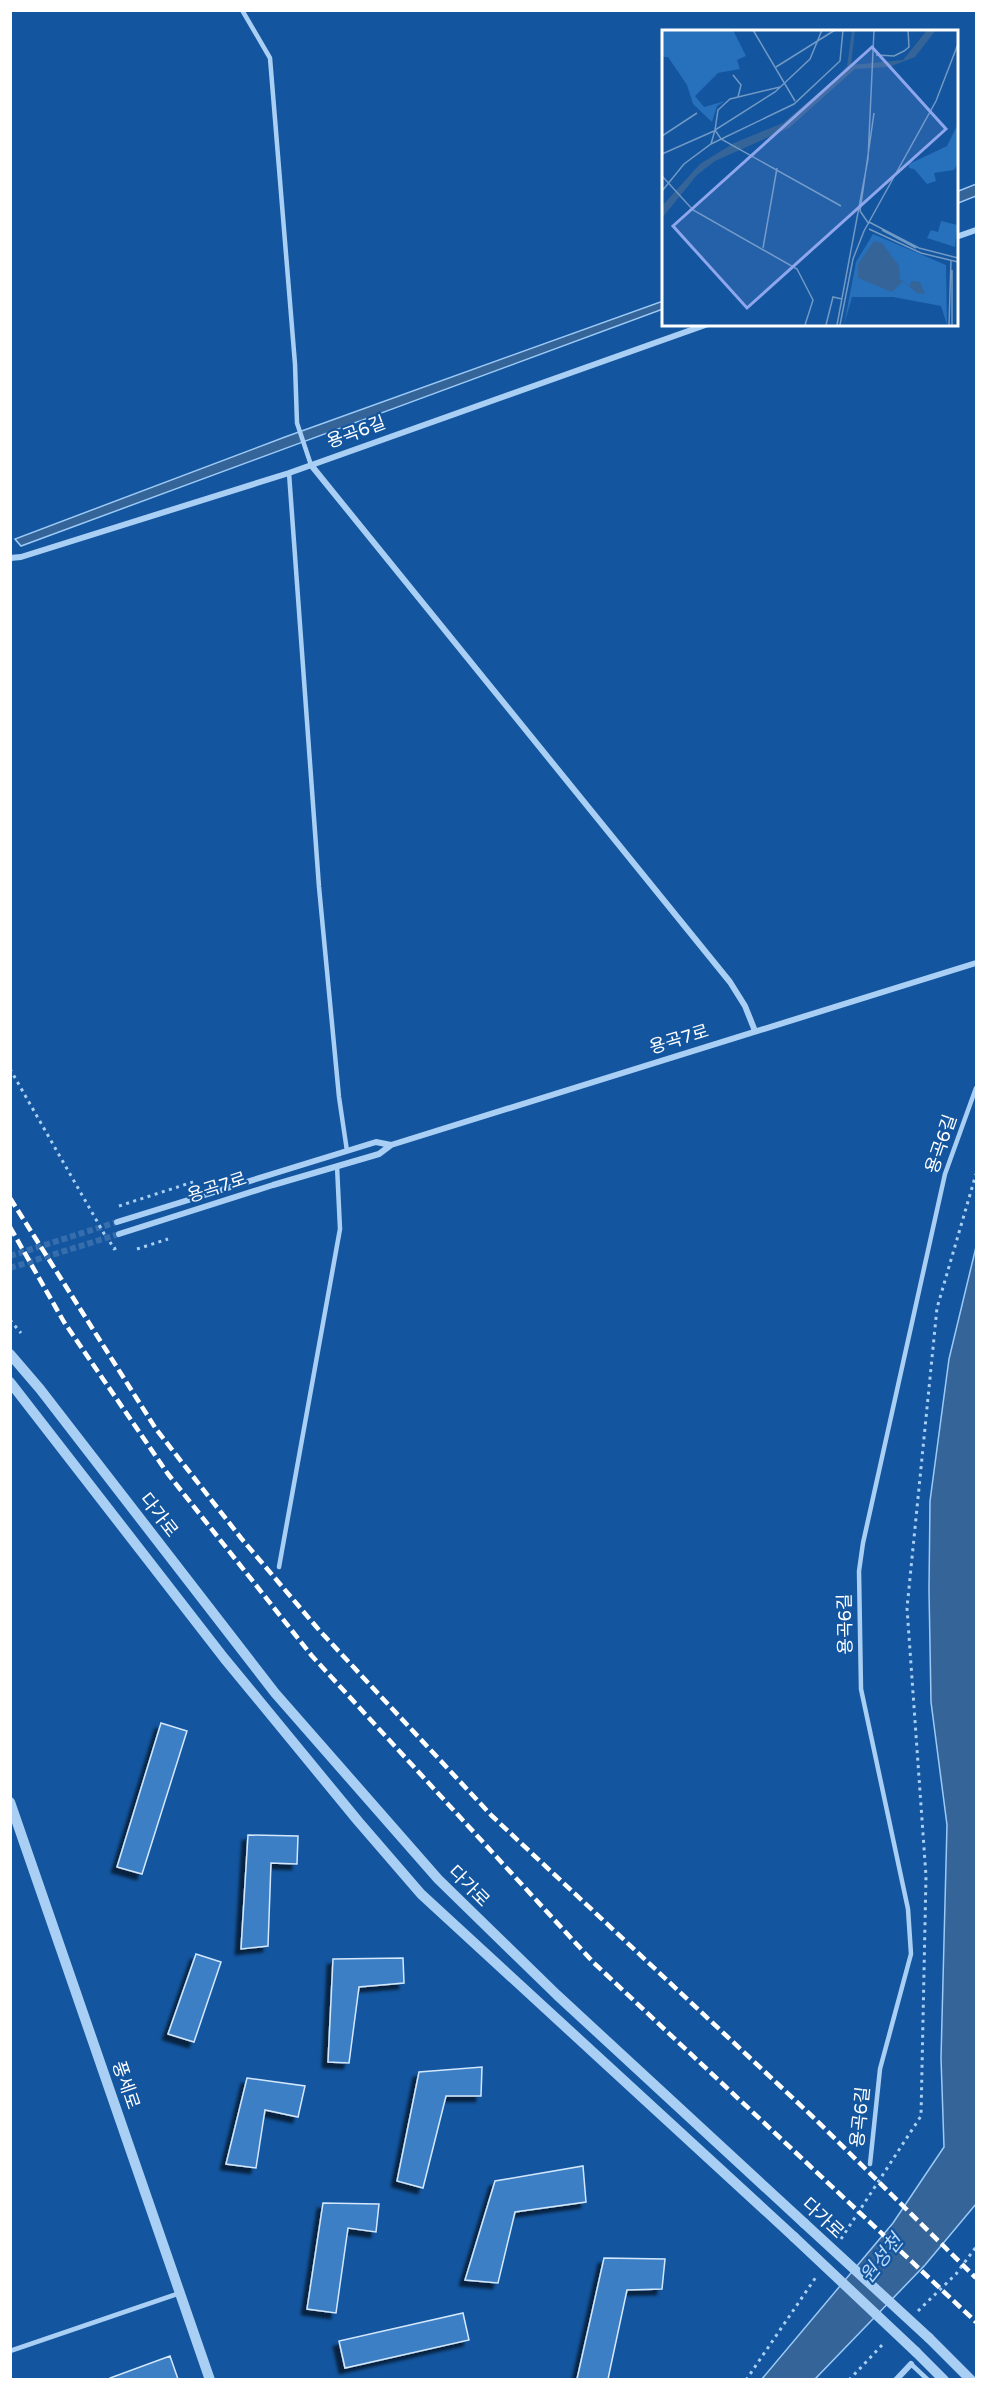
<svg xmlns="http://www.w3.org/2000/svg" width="987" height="2390" font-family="'Varela Round','Noto Sans KR',sans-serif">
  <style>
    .water { fill: #356499; stroke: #9ccaf7; stroke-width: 1.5 }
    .building { fill: #3c7fc5; stroke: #d3e8fd; stroke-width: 1.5; filter: url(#shadow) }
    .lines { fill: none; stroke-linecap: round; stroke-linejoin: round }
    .minor-tunnel { stroke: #366ead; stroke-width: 6; stroke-dasharray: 6 3; stroke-linecap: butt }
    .path { stroke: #aacff4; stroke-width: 3; stroke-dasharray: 3 4.5; stroke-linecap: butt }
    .service { stroke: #aacff4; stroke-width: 4.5 }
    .minor { stroke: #aacff4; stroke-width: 6 }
    .tertiary { stroke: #aacff4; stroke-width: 10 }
    .rail { stroke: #fff; stroke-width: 4.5; stroke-dasharray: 10 4.5; stroke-linecap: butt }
    .tertiary-bridge { stroke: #aacff4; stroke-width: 10 }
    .labels { text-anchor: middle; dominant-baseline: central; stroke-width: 4.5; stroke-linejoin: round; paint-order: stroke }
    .street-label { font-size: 18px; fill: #fff; stroke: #13559e }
    .water-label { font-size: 20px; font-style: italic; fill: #b7d8fa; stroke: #13559e }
    .inset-road { fill: none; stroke: #7199c5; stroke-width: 1.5 }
    .view { fill: #8ea6ec; fill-opacity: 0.15; stroke: #8ea6ec; stroke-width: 3 }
    .inset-edge { fill: none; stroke: #fff; stroke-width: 3 }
  </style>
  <defs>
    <filter id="shadow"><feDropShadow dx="-5.5" dy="5.5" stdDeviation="1.5" flood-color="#0009"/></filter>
  </defs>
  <rect width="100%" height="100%" fill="#13559e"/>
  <path class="water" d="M976 184V196L956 204V192Z
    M663 301V309L21 546 15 539 285 437Z
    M976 1247V2204L925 2265 815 2379 761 2380 893 2223 944 2147 941 2058 947 1825 931 1702 929 1590 930 1501 949 1359Z"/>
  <path class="building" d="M161 1723 187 1731 142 1874 117 1867Z
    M248 1835 298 1836 297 1864 271 1863 268 1946 241 1949Z
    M196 1954 221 1962 194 2042 168 2034Z
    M403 1958 404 1983 359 1987 349 2063 328 2062 333 1959Z
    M482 2067 481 2096H446L423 2188 397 2181 419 2072Z
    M247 2078 305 2086 298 2117 265 2110 256 2168 226 2164Z
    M583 2166 586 2202 515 2212 498 2283 465 2280 495 2181Z
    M323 2203 379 2204 376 2232 348 2228 336 2313 307 2309Z
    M604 2258 665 2259 662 2289 627 2290 608 2379H577Z
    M463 2313 469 2340 345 2368 339 2341Z
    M170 2356 178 2379H110V2378Z"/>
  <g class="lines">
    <path class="minor-tunnel" d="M10 1256 117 1222
      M10 1268 119 1234"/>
    <path class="path" d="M10 1069 106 1237
      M119 1206 193 1182
      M110 1242 114 1249 120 1246
      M137 1249 168 1239
      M10 1320 21 1333
      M841 2239 921 2116 926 1876 907 1608 937 1308 976 1174
      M918 2311 956 2274 976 2247
      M746 2380 816 2277
      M849 2380 885 2342"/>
    <path class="service" d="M242 10 270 58 295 364 297 423 311 465
      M289 473 319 887 339 1097 347 1151
      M279 1567 340 1229 337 1166
      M870 2164 880 2069 911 1954 908 1909 861 1689 859 1571 863 1543 945 1174 976 1088
      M10 2351 180 2293
      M911 2364 928 2380"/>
    <path class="minor" d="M956 237 976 230
      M311 465 730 982 745 1006 755 1031
      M10 558 21 557 289 473 708 324
      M117 1222 376 1142 391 1145
      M119 1234 273 1185 379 1154 391 1145 976 963
      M896 2380 911 2364"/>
    <path class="tertiary" d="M10 1354 40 1389 275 1693 438 1879 557 1995 804 2223
      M10 1382 224 1658 358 1821 421 1894 794 2237
      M10 1802 210 2380
      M929 2338 971 2380
      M916 2352 944 2380"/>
    <path class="rail" d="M10 1198 156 1429 241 1538 319 1630 492 1816 813 2117 976 2278
      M10 1227 64 1322 168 1474 312 1656 594 1963 976 2322"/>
    <path class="tertiary-bridge" d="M804 2223 929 2338
      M794 2237 916 2352"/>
  </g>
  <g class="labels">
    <g class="street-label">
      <text transform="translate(356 432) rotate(-20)">용곡6길</text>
      <text transform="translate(679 1039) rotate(-17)">용곡7로</text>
      <text transform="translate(941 1144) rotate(-71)">용곡6길</text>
      <text transform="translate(217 1187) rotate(-18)">용곡7로</text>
      <text transform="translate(159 1515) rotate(52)">다가로</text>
      <text transform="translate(845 1624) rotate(-91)">용곡6길</text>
      <text transform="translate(469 1886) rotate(45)">다가로</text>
      <text transform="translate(126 2085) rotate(71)">풍세로</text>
      <text transform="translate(860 2117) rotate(-84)">용곡6길</text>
      <text transform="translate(823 2218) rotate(43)">다가로</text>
    </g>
    <g class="water-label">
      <text transform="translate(882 2259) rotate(-52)">원성천</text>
    </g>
  </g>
  <g transform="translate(662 30)">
    <rect width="296" height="296" fill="#13559e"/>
    <path d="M0 0H71L84 26 75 30 78 39 56 43 33 66 42 77 63 71 55 76 50 92 31 74 25 55 6 27H0ZM295 96V135L292 140 272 143 274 151 265 154 252 139 247 138V134L285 116ZM279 191 295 195 293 217 265 208 269 200 276 202ZM211 204 284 235 285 295 279 276 231 267H190L182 295 194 232Z" fill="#2670bc"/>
    <path d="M190 0H193L189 35 241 30 265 0H274L253 27 227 37 193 39 127 98 53 131 35 145 0 188V176L38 134 72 113 121 93 176 46 185 36ZM212 211 220 213 237 236 238 250 242 251 247 256 250 251 258 252 263 264 255 263 241 251 230 262 196 248V234Z" fill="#356499"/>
    <path class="inset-road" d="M91 0 133 71M214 25 232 26 242 21 247 17 246 0M114 37 173 0M71 45 79 55 76 67M118 57 68 69 56 80 53 100 59 109 179 176M0 106 35 83M49 114 53 100 113 62 148 29 160 0M0 124 52 101M0 146 31 180 135 239 151 270 143 295M0 161 22 134 49 114 132 74 178 31 181 0M207 192 257 218 296 228M207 194 198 181 212 83M207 199 259 223 296 232M220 200 254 218M101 218 115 138M164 295 171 267 180 269M175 295 206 129 212 0M178 295 191 229 202 201 274 71 296 14M287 295 289 230M290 295V240"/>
    <path class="view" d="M210 17 284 99 85 278 11 196Z"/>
    <rect width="296" height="296" class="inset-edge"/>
  </g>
  <rect width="987" height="2390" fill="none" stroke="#ffffff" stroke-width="24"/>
</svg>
